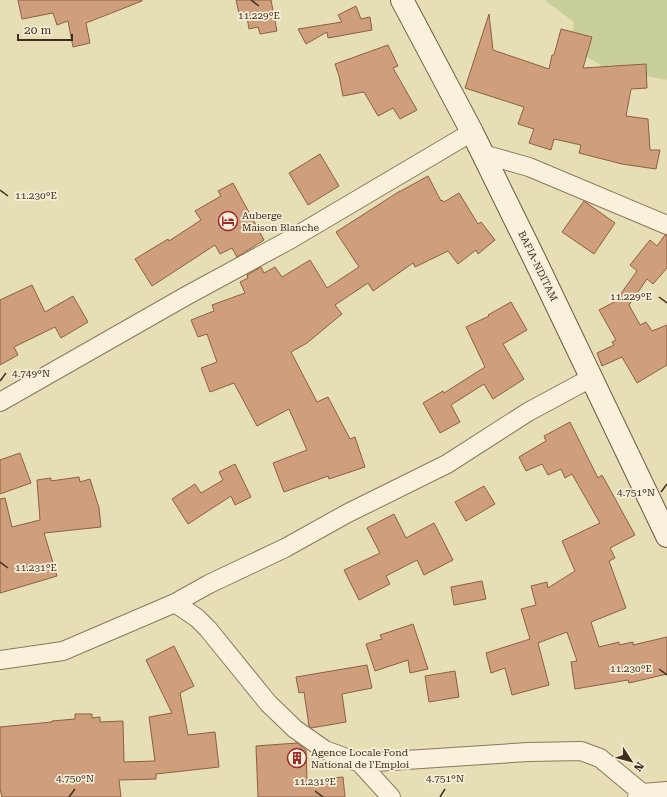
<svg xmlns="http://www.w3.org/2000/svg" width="667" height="797" font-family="'Roboto Serif',serif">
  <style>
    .farmland { fill: #e6deb5 }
    .green { fill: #c9cf9b }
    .building { fill: #cf9f7d; stroke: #8d5f41 }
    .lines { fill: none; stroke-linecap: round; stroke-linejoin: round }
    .minor-casing { stroke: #8d765c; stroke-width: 20 }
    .secondary-casing { stroke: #6f573f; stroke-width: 24 }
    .minor { stroke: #faf1dc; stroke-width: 18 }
    .secondary { stroke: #faf1dc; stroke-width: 22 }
    .ticks { fill: none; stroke: #3d2e20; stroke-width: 1.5 }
    .labels { text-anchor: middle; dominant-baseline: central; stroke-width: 3.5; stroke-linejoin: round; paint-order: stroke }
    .poi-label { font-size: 10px; fill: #3d2e20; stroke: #f7eed8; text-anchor: start }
    .street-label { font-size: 10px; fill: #3d2e20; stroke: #f7eed8 }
    .ticks-label { font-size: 10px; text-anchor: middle; fill: #3d2e20; stroke: #f7eed8; stroke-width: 3.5; stroke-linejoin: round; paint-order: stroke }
  </style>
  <rect width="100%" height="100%" fill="#f0e4c8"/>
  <path class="farmland" d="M0 0H667V797H0Z"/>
  <path class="green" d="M546 0H667V80L605 68 570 46 574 22 547 2Z"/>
  <path class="building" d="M18 0H142V1L86 23 90 43 73 47 68 21 57 25 53 13 22 19Z
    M236 0H271L277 31 260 34 258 27 249 29 247 17 240 18Z
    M356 6 361 19 370 17 372 30 328 38 327 32 306 44 298 29 342 22 338 15Z
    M489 14 493 50 549 69 552 55H554L561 29 592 37 583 68 646 64 647 88 631 89 626 116 648 119 650 150H660L656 169 622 164 579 153 581 145 554 139 551 150 529 143 534 129 518 124 524 107 465 88Z
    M388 45 398 66 393 68 417 110 400 119 393 108 378 116 364 92 343 96 339 76 335 64Z
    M320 154 339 186 308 205 289 173Z
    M428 176 441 201 442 200 444 202 459 193 478 224 481 222 495 240 478 254 476 250 458 264 448 251 415 267 413 263 373 291 368 283 335 305 342 314 307 343 291 352 317 402 328 397 350 439 355 437 365 467 329 479 328 476 284 492 273 463 307 450 289 409 257 426 234 383 210 392 201 368 217 362 207 334 198 337 191 320 214 311 212 305 245 293 240 282 248 278 247 275 261 267 264 273 275 267 282 277 310 260 327 288 359 267 336 232 400 191 399 192Z
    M233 183 264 240 237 257 232 248 220 254 215 245 152 286 135 259 168 239 169 241 201 220 195 211 221 196 218 191Z
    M584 201 615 223 594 254 562 232Z
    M665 235H667V268L653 284 647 279 629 305 640 325 646 322 652 331 667 325V365L637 383 622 357 602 366 597 353 614 345 612 342 616 340 599 310 618 300 617 299 637 271 630 265 650 240 657 246Z
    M32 285 45 312 73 296 88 322 61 338 55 327 14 347 18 355 0 365V300Z
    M511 302 527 330 503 344 524 379 493 399 484 384 451 405 460 422 440 433 423 403 443 391 444 393 485 367 466 327 489 316 488 315Z
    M570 422 598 478 602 475 635 535 610 548 615 558 609 561 626 608 591 622 599 647 619 642V645L633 642V645L667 637V674L629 683 628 680 575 689 571 662 577 661 567 632 538 643 549 685 512 695 505 668 491 673 486 653 530 639 521 609 536 605 531 586 547 582 548 588 575 571 562 541 600 523 572 474 565 478 561 469 548 475 542 464 526 471 519 457 546 441 544 436Z
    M20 453 31 483 0 494V460Z
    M235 464 251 497 235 505 231 496 188 524 172 499 195 484 201 493 223 480 219 472Z
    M79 477 80 482 90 479 99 508 101 527 44 533 57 576 0 593V499L5 498 12 527 40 520 37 480 51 478V481Z
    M484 486 495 504 466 521 455 502Z
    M394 514 406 538 434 523 453 560 424 575 417 560 386 576 390 584 359 600 344 570 380 553 367 528Z
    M482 581 486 599 454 605 451 587Z
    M413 624 428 669 410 673 408 660 375 671 366 644 382 639 380 635Z
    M174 646 194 686 180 693 188 735 215 732 219 767 156 774V779L119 780 121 797H2L0 789V727L52 722V721L75 719V714H92V718L100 717V722L123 721 124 762 155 761 149 717 172 713 146 660Z
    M367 665 372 688 342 694 346 722 311 728 309 726 304 692 299 693 296 677Z
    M455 671 459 697 429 702 425 676Z
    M297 743 306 750 307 780 343 777 345 797H258L256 746Z"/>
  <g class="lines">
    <g class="minor-casing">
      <path id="minor" d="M483 154 529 167 667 225
        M0 402 186 296 291 239 472 132
        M175 603 197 618 208 629 268 703 295 729 325 750 360 763 528 752 581 751 600 758 642 793
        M0 660 63 651 175 603 209 584 285 548 348 513 447 464 528 412 591 378
        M360 763 391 797
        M637 797 642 793 667 791"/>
    </g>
    <g class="secondary-casing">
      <path id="secondary" d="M402 0 472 132 534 258 667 536"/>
    </g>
    <use href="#minor" class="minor"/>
    <use href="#secondary" class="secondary"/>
  </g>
  <path class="ticks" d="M251 0 259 6M0 190 8 196M659 297 667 303M0 381 6 373M661 492 667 484M0 562 8 568M659 669 667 675M315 791 323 797M69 797 75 789M440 797 445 789"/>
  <defs>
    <g id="hotel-ring" transform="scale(1)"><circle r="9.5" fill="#f7eed8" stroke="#9e2a2b" stroke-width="1.5"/><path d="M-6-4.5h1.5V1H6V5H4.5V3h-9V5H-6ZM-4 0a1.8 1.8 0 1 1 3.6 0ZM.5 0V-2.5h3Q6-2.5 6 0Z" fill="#9e2a2b"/></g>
    <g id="building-ring" transform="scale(1)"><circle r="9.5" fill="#f7eed8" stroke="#9e2a2b" stroke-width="1.5"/><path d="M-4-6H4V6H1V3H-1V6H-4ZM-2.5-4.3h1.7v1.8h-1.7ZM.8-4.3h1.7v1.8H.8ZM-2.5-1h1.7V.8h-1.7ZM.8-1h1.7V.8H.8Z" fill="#9e2a2b"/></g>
  </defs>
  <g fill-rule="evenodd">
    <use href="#hotel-ring" x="228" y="221"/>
    <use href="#building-ring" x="297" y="758"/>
  </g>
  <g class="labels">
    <g class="poi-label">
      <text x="242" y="215">Auberge<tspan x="242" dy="12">Maison Blanche</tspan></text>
      <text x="311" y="752">Agence Locale Fond<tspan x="311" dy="12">National de l'Emploi</tspan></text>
    </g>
    <g class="street-label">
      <text transform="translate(538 266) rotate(64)">BAFIA-NDITAM</text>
    </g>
  </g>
  <g class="ticks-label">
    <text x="259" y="19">11.229°E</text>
    <text x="36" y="199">11.230°E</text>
    <text x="631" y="300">11.229°E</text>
    <text x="31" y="377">4.749°N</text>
    <text x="636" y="496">4.751°N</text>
    <text x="36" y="571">11.231°E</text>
    <text x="631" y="672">11.230°E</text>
    <text x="75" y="782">4.750°N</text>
    <text x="445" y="782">4.751°N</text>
    <text x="315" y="785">11.231°E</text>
  </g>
  <g transform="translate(631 761) rotate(126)" stroke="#f7eed8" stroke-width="3" paint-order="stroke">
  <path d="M0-3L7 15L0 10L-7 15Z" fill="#3d2e20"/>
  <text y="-6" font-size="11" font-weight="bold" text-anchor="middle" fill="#3d2e20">N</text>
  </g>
  <path d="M18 34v6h54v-6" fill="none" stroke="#3d2e20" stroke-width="2"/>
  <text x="24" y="34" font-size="12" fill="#3d2e20" stroke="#f7eed8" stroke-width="3" paint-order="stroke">20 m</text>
</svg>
